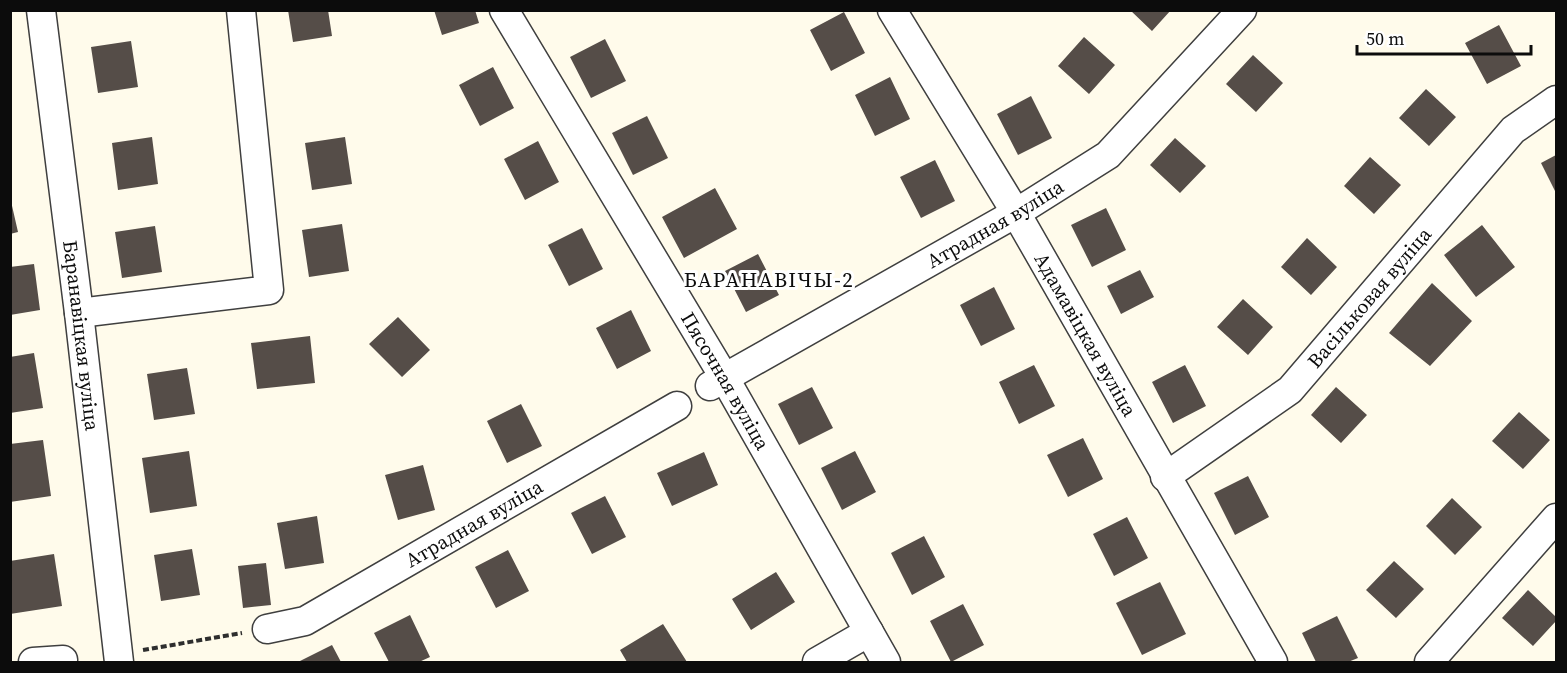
<svg xmlns="http://www.w3.org/2000/svg" width="1567" height="673" font-family="'Source Serif 4',serif">
  <style>
    .building { fill: #554d48 }
    .lines { fill: none; stroke-linecap: round; stroke-linejoin: round }
    .minor-casing { stroke: #3f3f3f; stroke-width: 31 }
    .path { stroke: #2e2e2e; stroke-width: 4; stroke-dasharray: 6 3; stroke-linecap: butt }
    .minor { stroke: #fff; stroke-width: 28 }
    .labels { text-anchor: middle; dominant-baseline: central; stroke-width: 6; stroke-linejoin: round; paint-order: stroke }
    .street-label { font-size: 20px; fill: #0c0c0c; stroke: #fff }
    .neighbourhood-label { font-size: 21px; letter-spacing: 1.5px; fill: #0c0c0c; stroke: #fff }
  </style>
  <rect width="100%" height="100%" fill="#fffbeb"/>
  <path class="building" d="M288 10H328L332 36 293 42Z
    M434 10H475L479 23 442 35Z
    M1130 10H1171L1152 31Z
    M844 12 865 53 831 71 810 30Z
    M1499 25 1521 66 1487 84 1465 43Z
    M1084 37 1115 65 1089 94 1058 66Z
    M605 39 626 81 591 98 570 57Z
    M131 41 138 87 98 93 91 47Z
    M1253 55 1283 83 1256 112 1226 84Z
    M493 67 514 108 480 126 459 85Z
    M890 77 910 119 875 136 855 95Z
    M1426 89 1456 117 1429 146 1399 118Z
    M1031 96 1052 138 1018 155 997 114Z
    M647 116 668 158 633 175 612 133Z
    M152 137 158 184 118 190 112 143Z
    M345 137 352 184 312 190 305 143Z
    M1175 138 1206 166 1180 193 1150 165Z
    M538 141 559 182 525 200 504 159Z
    M1556 155V193L1541 163Z
    M1370 157 1401 185 1374 214 1344 186Z
    M935 160 955 201 921 218 900 177Z
    M715 188 737 229 684 258 662 217Z
    M10 197 18 232 10 234Z
    M1106 208 1126 250 1092 267 1071 225Z
    M342 224 349 271 309 277 302 230Z
    M1482 225 1515 267 1476 297 1444 255Z
    M155 226 162 272 122 278 115 232Z
    M582 228 603 269 569 286 548 245Z
    M1307 238 1337 267 1311 295 1281 267Z
    M758 254 779 295 746 312 725 271Z
    M34 264 40 310 10 315V267Z
    M1140 270 1154 297 1121 314 1107 286Z
    M1432 283 1472 321 1430 366 1389 333Z
    M994 287 1015 329 981 346 960 305Z
    M1243 299 1273 327 1248 355 1217 327Z
    M631 310 651 351 617 369 596 328Z
    M398 317 430 350 402 377 369 344Z
    M310 336 315 383 257 389 251 343Z
    M34 353 43 408 10 413V357Z
    M1034 365 1055 406 1019 424 999 382Z
    M1185 365 1206 406 1173 423 1152 382Z
    M187 368 195 414 154 420 147 374Z
    M812 387 833 428 799 445 778 404Z
    M1336 387 1367 415 1341 443 1311 415Z
    M521 404 542 446 507 463 487 421Z
    M1519 412 1550 440 1523 469 1492 441Z
    M1083 438 1103 479 1068 497 1047 455Z
    M43 440 51 496 10 502V444Z
    M189 451 197 506 150 513 142 458Z
    M855 451 876 492 842 510 821 468Z
    M704 452 718 485 672 506 657 473Z
    M423 465 435 510 398 520 385 475Z
    M1248 476 1269 517 1235 535 1214 493Z
    M605 496 626 537 592 554 571 513Z
    M1452 498 1482 527 1455 555 1426 526Z
    M317 516 324 563 285 569 277 523Z
    M1127 517 1148 558 1114 576 1093 534Z
    M924 536 945 577 912 595 891 553Z
    M192 549 200 595 161 601 154 555Z
    M508 550 529 591 496 608 475 567Z
    M54 554 62 606 10 614V561Z
    M1394 561 1424 589 1396 618 1366 590Z
    M266 563 271 605 243 608 238 566Z
    M776 572 795 602 751 630 732 599Z
    M1160 582 1186 634 1142 655 1116 603Z
    M1528 590 1556 617V621L1533 646 1502 618Z
    M963 604 984 645 951 662 930 621Z
    M410 615 430 657 419 662H389L374 633Z
    M1337 616 1358 658 1348 662H1316L1302 633Z
    M663 624 687 662H627L620 650Z
    M332 645 341 662H298Z"/>
  <g class="lines">
    <g class="minor-casing">
      <g id="minor">
        <path id="s1" d="M41 10 79 313 119 662"/>
        <path id="s2" d="M504 10 724 377 886 662"/>
        <path id="s3" d="M892 10 1016 213 1273 662"/>
        <path d="M79 313 269 290 241 10"/>
        <path id="s4" d="M710 386 1016 213 1108 155 1242 10"/>
        <path id="s5" d="M1165 477 1290 390 1513 130 1556 100"/>
        <path id="s6" d="M267 629 305 621 677 406"/>
        <path d="M33 662 63 660"/>
        <path d="M817 662 869 632"/>
        <path d="M1429 662 1556 518"/>
      </g>
    </g>
    <path class="path" d="M143 650 242 633"/>
    <use href="#minor" class="minor"/>
  </g>
  <g class="labels">
    <g class="street-label">
      <text stroke="none"><textPath href="#s4" startOffset="328">Атрадная вуліца</textPath></text>
      <text stroke="none"><textPath href="#s5" startOffset="274">Васільковая вуліца</textPath></text>
      <text stroke="none"><textPath href="#s3" startOffset="378">Адамавіцкая вуліца</textPath></text>
      <text stroke="none"><textPath href="#s1" startOffset="328">Баранавіцкая вуліца</textPath></text>
      <text stroke="none"><textPath href="#s2" startOffset="432">Пясочная вуліца</textPath></text>
      <text stroke="none"><textPath href="#s6" startOffset="234">Атрадная вуліца</textPath></text>
    </g>
    <g class="neighbourhood-label">
      <text x="769" y="279">БАРАНАВІЧЫ-2</text>
    </g>
  </g>
  <rect width="1567" height="673" fill="none" stroke="#0c0c0c" stroke-width="24"/>
  <path d="M1357 45v9h174v-9" fill="none" stroke="#0c0c0c" stroke-width="3"/>
  <text x="1366" y="45" font-size="18" fill="#0c0c0c" stroke="#ffffff" stroke-width="4.5" paint-order="stroke">50 m</text>
</svg>
